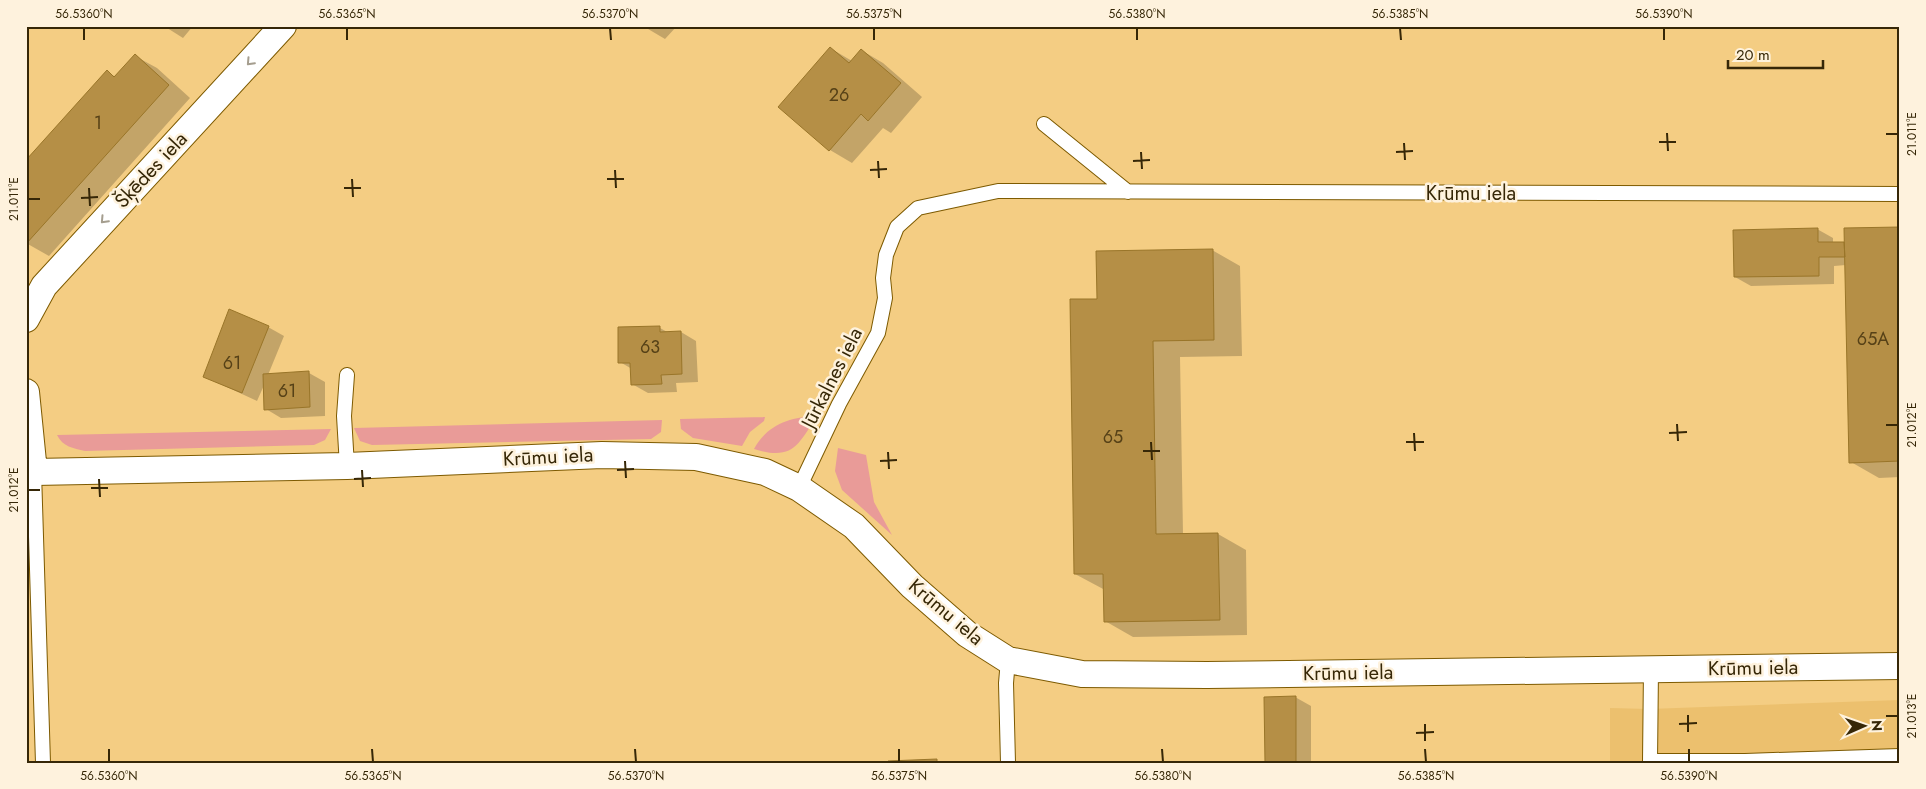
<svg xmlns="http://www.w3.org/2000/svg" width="1926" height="789" font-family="Jost,sans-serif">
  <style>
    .built { fill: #ecc06e }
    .green { fill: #e99b98 }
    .shadow { fill: #0003 }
    .building { fill: #b58f46; stroke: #997529 }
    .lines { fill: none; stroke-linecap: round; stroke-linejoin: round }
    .service-casing { stroke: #7d5a00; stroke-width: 16 }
    .minor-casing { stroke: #7d5a00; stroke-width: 28 }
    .tertiary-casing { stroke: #7d5a00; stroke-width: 29 }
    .service { stroke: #fff; stroke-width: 14 }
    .minor { stroke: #fff; stroke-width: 26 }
    .tertiary { stroke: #fff; stroke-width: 28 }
    .oneway { stroke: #a59e8f }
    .ticks { fill: none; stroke: #362707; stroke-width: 2 }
    .labels { text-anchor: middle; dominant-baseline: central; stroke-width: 5; stroke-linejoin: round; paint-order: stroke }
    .number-label { font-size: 18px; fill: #564117 }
    .street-label { font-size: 20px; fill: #362707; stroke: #fef2dd }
    .neatline { fill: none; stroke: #362707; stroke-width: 2 }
    .ticks-label { font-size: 12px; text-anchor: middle; fill: #362707 }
  </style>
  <rect width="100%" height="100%" fill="#f4cd83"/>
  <path class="built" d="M1900 700V763H1610V708L1649 709Z"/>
  <path class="green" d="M817 416C798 445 793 461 754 449 768 424 790 417 817 416Z
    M765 417 764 421 750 432 742 446 693 438 681 429 680 419Z
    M662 420 661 432 651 439 372 445 360 441 354 428Z
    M331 429 325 440 314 445 85 451C73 448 63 447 57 435Z
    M838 448 866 455 874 502 892 535 842 490 835 471Z"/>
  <path class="shadow" d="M164 26H193L183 38Z
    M643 26H677L665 39Z
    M830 48 852 61 861 50 883 63 922 97 891 133 883 128 852 163 830 150 780 107Z
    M135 56 157 68 190 98 49 256 26 243 107 72 116 77Z
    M1817 229 1833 238V243L1846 245 1900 229V477L1879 478 1851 462 1846 265 1834 266V284L1751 286 1735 277Z
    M1212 250 1240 266 1242 356 1180 357 1183 534H1218L1246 550 1247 635 1133 637 1105 621V590L1075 574 1098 300Z
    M268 327 284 336 268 375 309 373 325 382V416L281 418 266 409 265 383 257 401 205 377Z
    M660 328 669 333 681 332 696 341 698 382 676 383 677 392 648 393 632 384V369L620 362Z
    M1295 697 1311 706V763H1266Z"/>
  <path class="building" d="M830 47 849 63 861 49 901 83 868 121 861 114 829 151 778 107Z
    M135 54 169 85 26 244V160L107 70 114 77Z
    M1900 227V461L1849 463 1844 228Z
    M1818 228V242H1844L1845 257H1819V276L1734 277 1733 230Z
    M1213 249 1214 340 1153 341 1156 534 1218 533 1220 620 1104 622 1103 574H1074L1070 299H1097L1096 251Z
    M229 309 269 326 242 393 203 377Z
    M660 326V332L681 331 682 374 661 375 662 384 631 385 630 363H618V327Z
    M309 371 310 407 264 410 263 374Z
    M1296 696V763H1265L1264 697Z
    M937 759V763H888V761Z"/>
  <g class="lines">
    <g class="service-casing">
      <path id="service" d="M1044 124 1128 192
        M347 375 344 416 347 466
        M34 472 43 763
        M799 488 839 404 878 333 885 298 883 278 886 255 897 227 918 208 998 191 1900 194
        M1651 669 1650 761H1745L1900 756
        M1008 763 1006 683 1008 660"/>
    </g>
    <g class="minor-casing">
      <path id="minor" d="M26 319 44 286 283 26
        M26 392 34 472 347 466 602 455 696 457 765 472 799 488 854 526 912 586 967 634 1008 660 1082 674 1207 675 1900 666"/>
    </g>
    <g class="tertiary-casing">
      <path id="tertiary" d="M26 472H34"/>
    </g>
    <use href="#service" class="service"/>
    <use href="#minor" class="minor"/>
    <use href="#tertiary" class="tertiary"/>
  </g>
  <defs><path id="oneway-chevron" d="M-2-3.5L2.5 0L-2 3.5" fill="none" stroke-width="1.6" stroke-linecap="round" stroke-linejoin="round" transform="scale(1.25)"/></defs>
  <g class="oneway">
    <use href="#oneway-chevron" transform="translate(250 62) rotate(133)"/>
    <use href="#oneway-chevron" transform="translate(104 220) rotate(133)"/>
  </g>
  <path class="ticks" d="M84 28V40M347 28V40M610 28 611 40M874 28V40M1137 28V40M1400 28 1401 40M1664 28V40M1667 133 1668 151M1886 134H1898M1659 142H1676M1404 143 1405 160M1141 152 1142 169M1396 152 1413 151M878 161 879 178M1133 161 1150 160M615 170 616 188M870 170 887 169M352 179 353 197M607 179H624M89 188 90 206M344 188H361M81 198 98 197M28 199H40M1677 424 1678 441M1886 425H1898M1414 433 1415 451M1669 433 1687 432M1151 442 1152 460M1406 442H1424M1143 451H1160M888 452 889 469M625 461 626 478M880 461 897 460M362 470 363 487M617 470 634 469M99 479 100 497M354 479 371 478M91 488H108M28 490H40M1688 715V732M1886 716H1898M1425 724V741M1679 724 1697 723M1416 733 1434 732M109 749V762M372 749 373 762M635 749 636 762M899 749V762M1162 749 1163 762M1425 749 1426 762M1689 749V762"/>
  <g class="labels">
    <g class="number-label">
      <text x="839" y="95">26</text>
      <text x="98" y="123">1</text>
      <text x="1873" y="339">65A</text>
      <text x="650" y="347">63</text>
      <text x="232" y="363">61</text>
      <text x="287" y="391">61</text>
      <text x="1113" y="437">65</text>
    </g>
    <g class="street-label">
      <text transform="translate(151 170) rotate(-47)">Šķēdes iela</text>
      <text x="1471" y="193">Krūmu iela</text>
      <text transform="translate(832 378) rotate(-63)">Jūrkalnes iela</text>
      <text transform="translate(548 457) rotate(-3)">Krūmu iela</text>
      <text transform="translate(946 612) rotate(40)">Krūmu iela</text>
      <text transform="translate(1753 668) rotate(-1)">Krūmu iela</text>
      <text transform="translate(1348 673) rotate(-1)">Krūmu iela</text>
    </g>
  </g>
  <rect width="1926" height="789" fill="none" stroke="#fef2dd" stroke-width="55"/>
  <g transform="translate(1864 726) rotate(88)" stroke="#fef2dd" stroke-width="4" paint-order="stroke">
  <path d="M0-4L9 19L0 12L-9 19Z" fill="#362707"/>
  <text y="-8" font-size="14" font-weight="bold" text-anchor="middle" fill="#362707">N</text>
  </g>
  <path d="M1728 60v8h95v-8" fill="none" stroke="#362707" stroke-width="2.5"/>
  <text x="1736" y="60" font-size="15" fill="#362707" stroke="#fef2dd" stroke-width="4" paint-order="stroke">20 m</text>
  <rect x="28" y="28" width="1870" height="734" class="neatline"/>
  <g class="ticks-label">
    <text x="84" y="18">56.5360°N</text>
    <text x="347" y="18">56.5365°N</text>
    <text x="610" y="18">56.5370°N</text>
    <text x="874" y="18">56.5375°N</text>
    <text x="1137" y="18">56.5380°N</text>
    <text x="1400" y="18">56.5385°N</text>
    <text x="1664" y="18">56.5390°N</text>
    <text transform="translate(1912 134) rotate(-90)" y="4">21.011°E</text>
    <text transform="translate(14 199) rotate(-90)" y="4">21.011°E</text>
    <text transform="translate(1912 425) rotate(-90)" y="4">21.012°E</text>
    <text transform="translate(14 490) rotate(-90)" y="4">21.012°E</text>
    <text transform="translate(1912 716) rotate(-90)" y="4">21.013°E</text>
    <text x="109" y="780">56.5360°N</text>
    <text x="373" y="780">56.5365°N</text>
    <text x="636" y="780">56.5370°N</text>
    <text x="899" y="780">56.5375°N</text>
    <text x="1163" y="780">56.5380°N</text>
    <text x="1426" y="780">56.5385°N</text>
    <text x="1689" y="780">56.5390°N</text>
  </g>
</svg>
